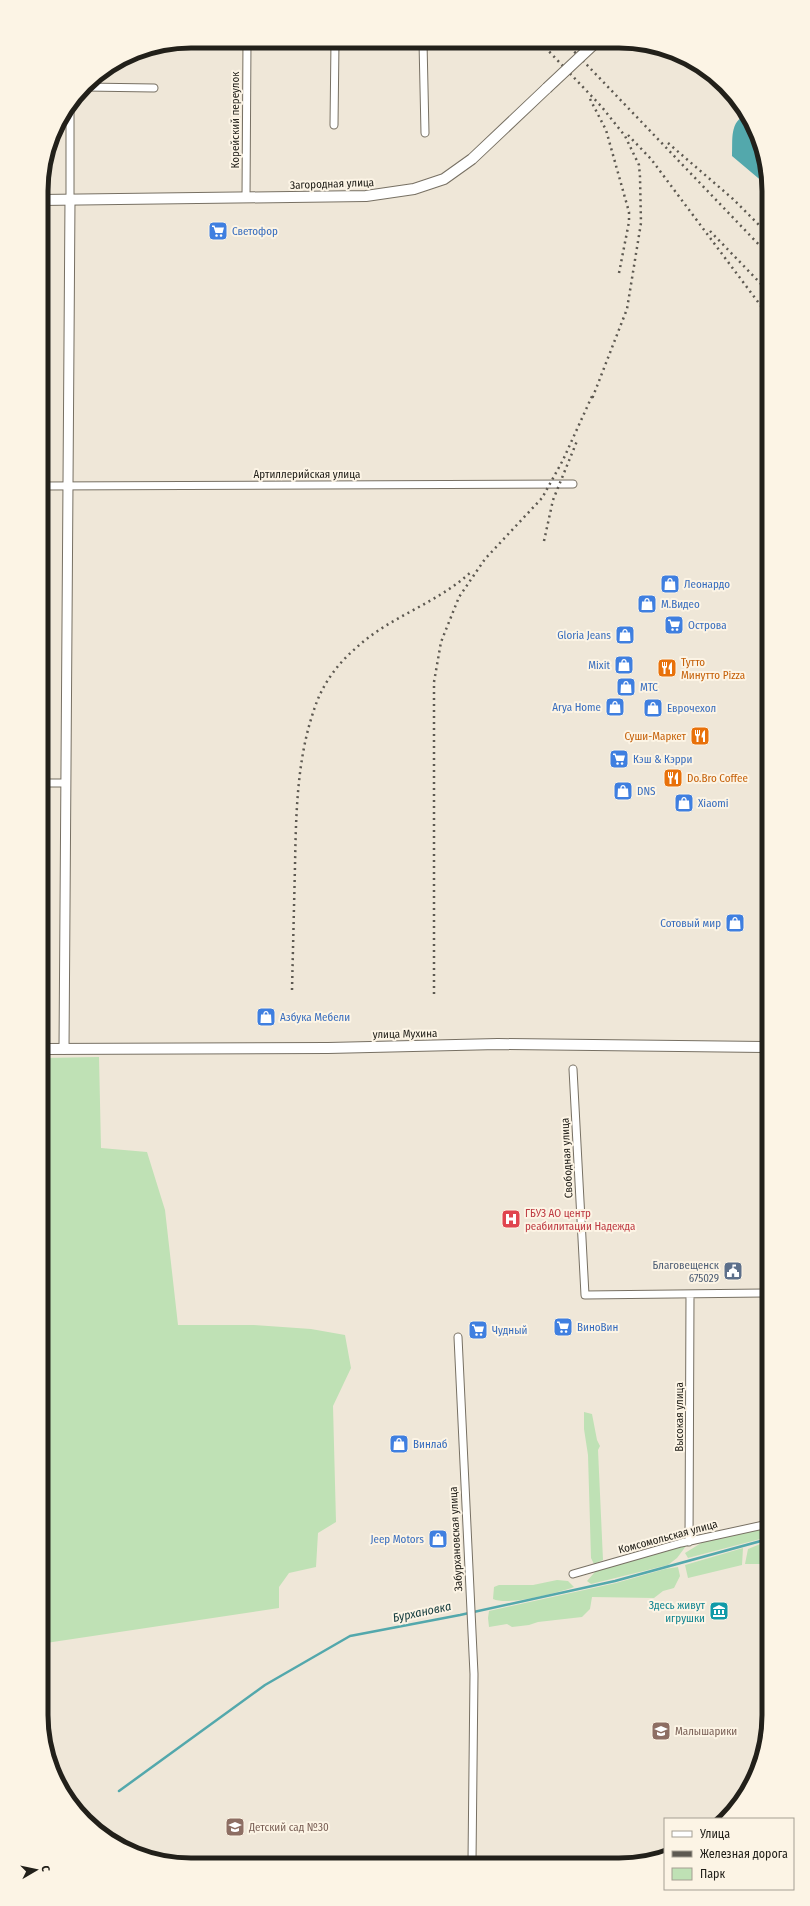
<svg xmlns="http://www.w3.org/2000/svg" width="810" height="1906" font-family="'Fira Sans Condensed',sans-serif">
  <style>
    .green { fill: #bfe1b5 }
    .water { fill: #53a8ac }
    .lines { fill: none; stroke-linecap: round; stroke-linejoin: round }
    .stream { stroke: #53a8ac; stroke-width: 2.5 }
    .minor-casing { stroke: #777063; stroke-width: 9 }
    .tertiary-casing { stroke: #777063; stroke-width: 11 }
    .secondary-casing { stroke: #777063; stroke-width: 12 }
    .minor { stroke: #fff; stroke-width: 7 }
    .tertiary { stroke: #fff; stroke-width: 9 }
    .secondary { stroke: #fff; stroke-width: 10 }
    .rail { stroke: #5d5951; stroke-width: 2.5; stroke-dasharray: 2 4; stroke-linecap: butt }
    .secondary-bridge-casing { stroke: #777063; stroke-width: 12; stroke-linecap: butt }
    .secondary-bridge { stroke: #fff; stroke-width: 10 }
    .labels { text-anchor: middle; dominant-baseline: central; stroke-width: 4; stroke-linejoin: round; paint-order: stroke }
    .street-label { font-size: 11px; fill: #22201a; stroke: #fcf4e5 }
    .shop-label { font-size: 11px; fill: #366cbe; stroke: #fcf4e5; text-anchor: start }
    .food-label { font-size: 11px; fill: #c56008; stroke: #fcf4e5; text-anchor: start }
    .health-label { font-size: 11px; fill: #be3a42; stroke: #fcf4e5; text-anchor: start }
    .service-label { font-size: 11px; fill: #4e5e75; stroke: #fcf4e5; text-anchor: end }
    .culture-label { font-size: 11px; fill: #0d838f; stroke: #fcf4e5; text-anchor: end }
    .education-label { font-size: 11px; fill: #785e54; stroke: #fcf4e5; text-anchor: start }
    .water-label { font-size: 12px; font-style: italic; fill: #10393b; stroke: #fcf4e5 }
    .rim { fill: none; stroke: #22201a; stroke-width: 5 }
  </style>
  <rect width="100%" height="100%" fill="#efe7d8"/>
  <path class="green" d="M99 1057 101 1148 147 1152 165 1210 178 1325H254L311 1329 345 1335 351 1368 333 1406 336 1522 318 1533 316 1567 289 1573 279 1587V1608L46 1643 44 1058Z
    M584 1412 592 1414 597 1440 600 1446 598 1450 603 1560 594 1564 591 1558 588 1455 584 1429Z
    M768 1526V1537L688 1558 685 1553 706 1540 740 1534Z
    M768 1541V1590L765 1587 760 1564H745L748 1549Z
    M672 1544H680L686 1546 677 1558 668 1565 591 1584 587 1581 601 1565 627 1558 636 1560 662 1552Z
    M743 1548 742 1565 688 1578 685 1565Z
    M678 1567 680 1576 674 1588 663 1591 654 1598 592 1597 590 1609 582 1617 538 1622 529 1625 512 1627 507 1624 489 1627 488 1618 489 1611 616 1583 665 1569Z
    M557 1580 568 1581 574 1587C557 1593 509 1606 493 1599L494 1587 499 1585H533Z"/>
  <path class="water" d="M747 114 764 152V183L732 156C733 139 729 122 747 114Z"/>
  <g class="lines">
    <path class="stream" d="M119 1791 265 1685 350 1636 460 1615 615 1581 768 1539"/>
    <g class="minor-casing">
      <path id="minor" d="M423 42 425 133
        M85 87 154 88
        M70 107V200
        M334 125 335 42
        M246 198 247 41
        M42 486 573 484
        M43 783H66
        M573 1069 585 1295 767 1293
        M458 1337 474 1674 472 1861
        M689 1542 690 1294
        M573 1574 681 1543 768 1524"/>
    </g>
    <g class="tertiary-casing">
      <path id="tertiary" d="M64 1049 70 200"/>
    </g>
    <g class="secondary-casing">
      <path id="secondary" d="M41 200 366 196 414 189 444 179 472 159 547 88
        M44 1049 328 1048 498 1044 767 1047"/>
    </g>
    <use href="#minor" class="minor"/>
    <use href="#tertiary" class="tertiary"/>
    <use href="#secondary" class="secondary"/>
    <path class="rail" d="M541 43 601 106 625 136 639 165 640 177 641 223 627 309 592 399
      M566 43 764 250
      M590 99 606 130 629 212V222L619 273
      M628 135 651 159 764 310
      M668 143 733 199 764 230
      M710 231 764 287
      M544 541 553 500 577 441
      M292 990C293 949 294 907 295 866 296 813 297 757 315 707 322 685 338 663 356 648 390 616 437 604 472 571
      M434 994V682L441 642 459 597 485 559 542 498 563 460 593 394"/>
    <g class="secondary-bridge-casing">
      <path id="secondary-bridge" d="M547 88 594 44"/>
    </g>
    <use href="#secondary-bridge" class="secondary-bridge"/>
  </g>
  <defs>
    <g id="supermarket-square" transform="scale(1)"><rect x="-9" y="-9" width="18" height="18" rx="4" fill="#3f7fe0" stroke="#fcf4e5"/><path d="M-6-5.5h2.5l.6 2H6L4.5 2H-2.5L-4.4-4H-6ZM-1.5 3.2a1.3 1.3 0 1 0 .1 0ZM3 3.2a1.3 1.3 0 1 0 .1 0Z" fill="#fff"/></g>
    <g id="shop-square" transform="scale(1)"><rect x="-9" y="-9" width="18" height="18" rx="4" fill="#3f7fe0" stroke="#fcf4e5"/><path d="M-5-2.5h2.3a2.7 3.5 0 0 1 5.4 0H5L5.5 6h-11ZM-1.5-2.5h3a1.5 2.3 0 0 0-3 0Z" fill="#fff"/></g>
    <g id="restaurant-square" transform="scale(1)"><rect x="-9" y="-9" width="18" height="18" rx="4" fill="#e8710a" stroke="#fcf4e5"/><path d="M-5-6h1v4h1v-4h1v4h1v-4h1v5L-1.5 .5V6h-2V.5L-5-1ZM5-6V6H3V1.5H1.5Q1.5-4 5-6Z" fill="#fff"/></g>
    <g id="hospital-square" transform="scale(1)"><rect x="-9" y="-9" width="18" height="18" rx="4" fill="#e0444e" stroke="#fcf4e5"/><path d="M-5-5h3v3.5h4V-5h3V5h-3V1.5h-4V5h-3Z" fill="#fff"/></g>
    <g id="civic-square" transform="scale(1)"><rect x="-9" y="-9" width="18" height="18" rx="4" fill="#5c6f8a" stroke="#fcf4e5"/><path d="M-.6-6.5H3V-4.5H.6V-3L4-1V1h2V6H-6V1h2V-1L-.6-3ZM-1.2 2.5V6h2.4V2.5Z" fill="#fff"/></g>
    <g id="museum-square" transform="scale(1)"><rect x="-9" y="-9" width="18" height="18" rx="4" fill="#0f9aa8" stroke="#fcf4e5"/><path d="M0-6L6-3V-2H-6V-3ZM-5-1h2V3h-2ZM-1-1h2V3h-2ZM3-1h2V3H3ZM-6 4H6V6H-6Z" fill="#fff"/></g>
    <g id="school-square" transform="scale(1)"><rect x="-9" y="-9" width="18" height="18" rx="4" fill="#8d6e63" stroke="#fcf4e5"/><path d="M0-5L7-2L0 1L-7-2ZM-4 1L0 2.5L4 1V4Q0 6-4 4Z" fill="#fff"/></g>
  </defs>
  <g fill-rule="evenodd">
    <use href="#supermarket-square" x="218" y="231"/>
    <use href="#shop-square" x="670" y="584"/>
    <use href="#shop-square" x="647" y="604"/>
    <use href="#supermarket-square" x="674" y="625"/>
    <use href="#shop-square" x="625" y="635"/>
    <use href="#shop-square" x="624" y="665"/>
    <use href="#restaurant-square" x="667" y="668"/>
    <use href="#shop-square" x="626" y="687"/>
    <use href="#shop-square" x="615" y="707"/>
    <use href="#shop-square" x="653" y="708"/>
    <use href="#restaurant-square" x="700" y="736"/>
    <use href="#supermarket-square" x="619" y="759"/>
    <use href="#restaurant-square" x="673" y="778"/>
    <use href="#shop-square" x="623" y="791"/>
    <use href="#shop-square" x="684" y="803"/>
    <use href="#shop-square" x="735" y="923"/>
    <use href="#shop-square" x="266" y="1017"/>
    <use href="#hospital-square" x="511" y="1219"/>
    <use href="#civic-square" x="733" y="1271"/>
    <use href="#supermarket-square" x="563" y="1327"/>
    <use href="#supermarket-square" x="478" y="1330"/>
    <use href="#shop-square" x="399" y="1444"/>
    <use href="#shop-square" x="438" y="1539"/>
    <use href="#museum-square" x="719" y="1611"/>
    <use href="#school-square" x="661" y="1731"/>
    <use href="#school-square" x="235" y="1827"/>
  </g>
  <g class="labels">
    <g class="street-label">
      <text transform="translate(235 120) rotate(-90)">Корейский переулок</text>
      <text transform="translate(332 184) rotate(-2)">Загородная улица</text>
      <text x="307" y="474">Артиллерийская улица</text>
      <text transform="translate(405 1034) rotate(-1)">улица Мухина</text>
      <text transform="translate(567 1158) rotate(-93)">Свободная улица</text>
      <text transform="translate(679 1417) rotate(-90)">Высокая улица</text>
      <text transform="translate(668 1537) rotate(-15)">Комсомольская улица</text>
      <text transform="translate(456 1539) rotate(-93)">Забурхановская улица</text>
    </g>
    <g class="shop-label">
      <text x="232" y="231">Светофор</text>
      <text x="684" y="584">Леонардо</text>
      <text x="661" y="604">М.Видео</text>
      <text x="688" y="625">Острова</text>
      <text x="611" y="635" text-anchor="end">Gloria Jeans</text>
      <text x="610" y="665" text-anchor="end">Mixit</text>
      <text x="640" y="687">МТС</text>
      <text x="601" y="707" text-anchor="end">Arya Home</text>
      <text x="667" y="708">Еврочехол</text>
      <text x="633" y="759">Кэш &amp; Кэрри</text>
      <text x="637" y="791">DNS</text>
      <text x="698" y="803">Xiaomi</text>
      <text x="721" y="923" text-anchor="end">Сотовый мир</text>
      <text x="280" y="1017">Азбука Мебели</text>
      <text x="577" y="1327">ВиноВин</text>
      <text x="492" y="1330">Чудный</text>
      <text x="413" y="1444">Винлаб</text>
      <text x="424" y="1539" text-anchor="end">Jeep Motors</text>
    </g>
    <g class="food-label">
      <text x="681" y="662">Тутто<tspan x="681" dy="13">Минутто Pizza</tspan></text>
      <text x="686" y="736" text-anchor="end">Суши-Маркет</text>
      <text x="687" y="778">Do.Bro Coffee</text>
    </g>
    <g class="health-label">
      <text x="525" y="1213">ГБУЗ АО центр<tspan x="525" dy="13">реабилитации Надежда</tspan></text>
    </g>
    <g class="service-label">
      <text x="719" y="1265">Благовещенск<tspan x="719" dy="13">675029</tspan></text>
    </g>
    <g class="culture-label">
      <text x="705" y="1605">Здесь живут<tspan x="705" dy="13">игрушки</tspan></text>
    </g>
    <g class="education-label">
      <text x="675" y="1731">Малышарики</text>
      <text x="249" y="1827">Детский сад №30</text>
    </g>
    <g class="water-label">
      <text transform="translate(422 1612) rotate(-12)">Бурхановка</text>
    </g>
  </g>
  <path d="M0 0H810V1906H0ZM191 48H619A143 143 0 0 1 762 191V1715A143 143 0 0 1 619 1858H191A143 143 0 0 1 48 1715V191A143 143 0 0 1 191 48Z" fill="#fcf4e5" fill-rule="evenodd"/>
  <path class="rim" d="M191 48H619A143 143 0 0 1 762 191V1715A143 143 0 0 1 619 1858H191A143 143 0 0 1 48 1715V191A143 143 0 0 1 191 48Z"/>
  <rect x="664" y="1818" width="130" height="72" fill="#fcf4e5" stroke="#a59f94"/>
  <rect x="672" y="1831" width="20" height="6" fill="#ffffff" stroke="#a59f94"/>
  <text x="700" y="1838" font-size="12" fill="#22201a">Улица</text>
  <rect x="672" y="1851" width="20" height="6" fill="#5d5951" stroke="#a59f94"/>
  <text x="700" y="1858" font-size="12" fill="#22201a">Железная дорога</text>
  <rect x="672" y="1868" width="20" height="12" fill="#bfe1b5" stroke="#a59f94"/>
  <text x="700" y="1878" font-size="12" fill="#22201a">Парк</text>
  <g transform="translate(36 1870) rotate(81)" stroke="#fcf4e5" stroke-width="3" paint-order="stroke">
  <path d="M0-3L7 15L0 10L-7 15Z" fill="#22201a"/>
  <text y="-6" font-size="11" font-weight="bold" text-anchor="middle" fill="#22201a">С</text>
  </g>
</svg>
